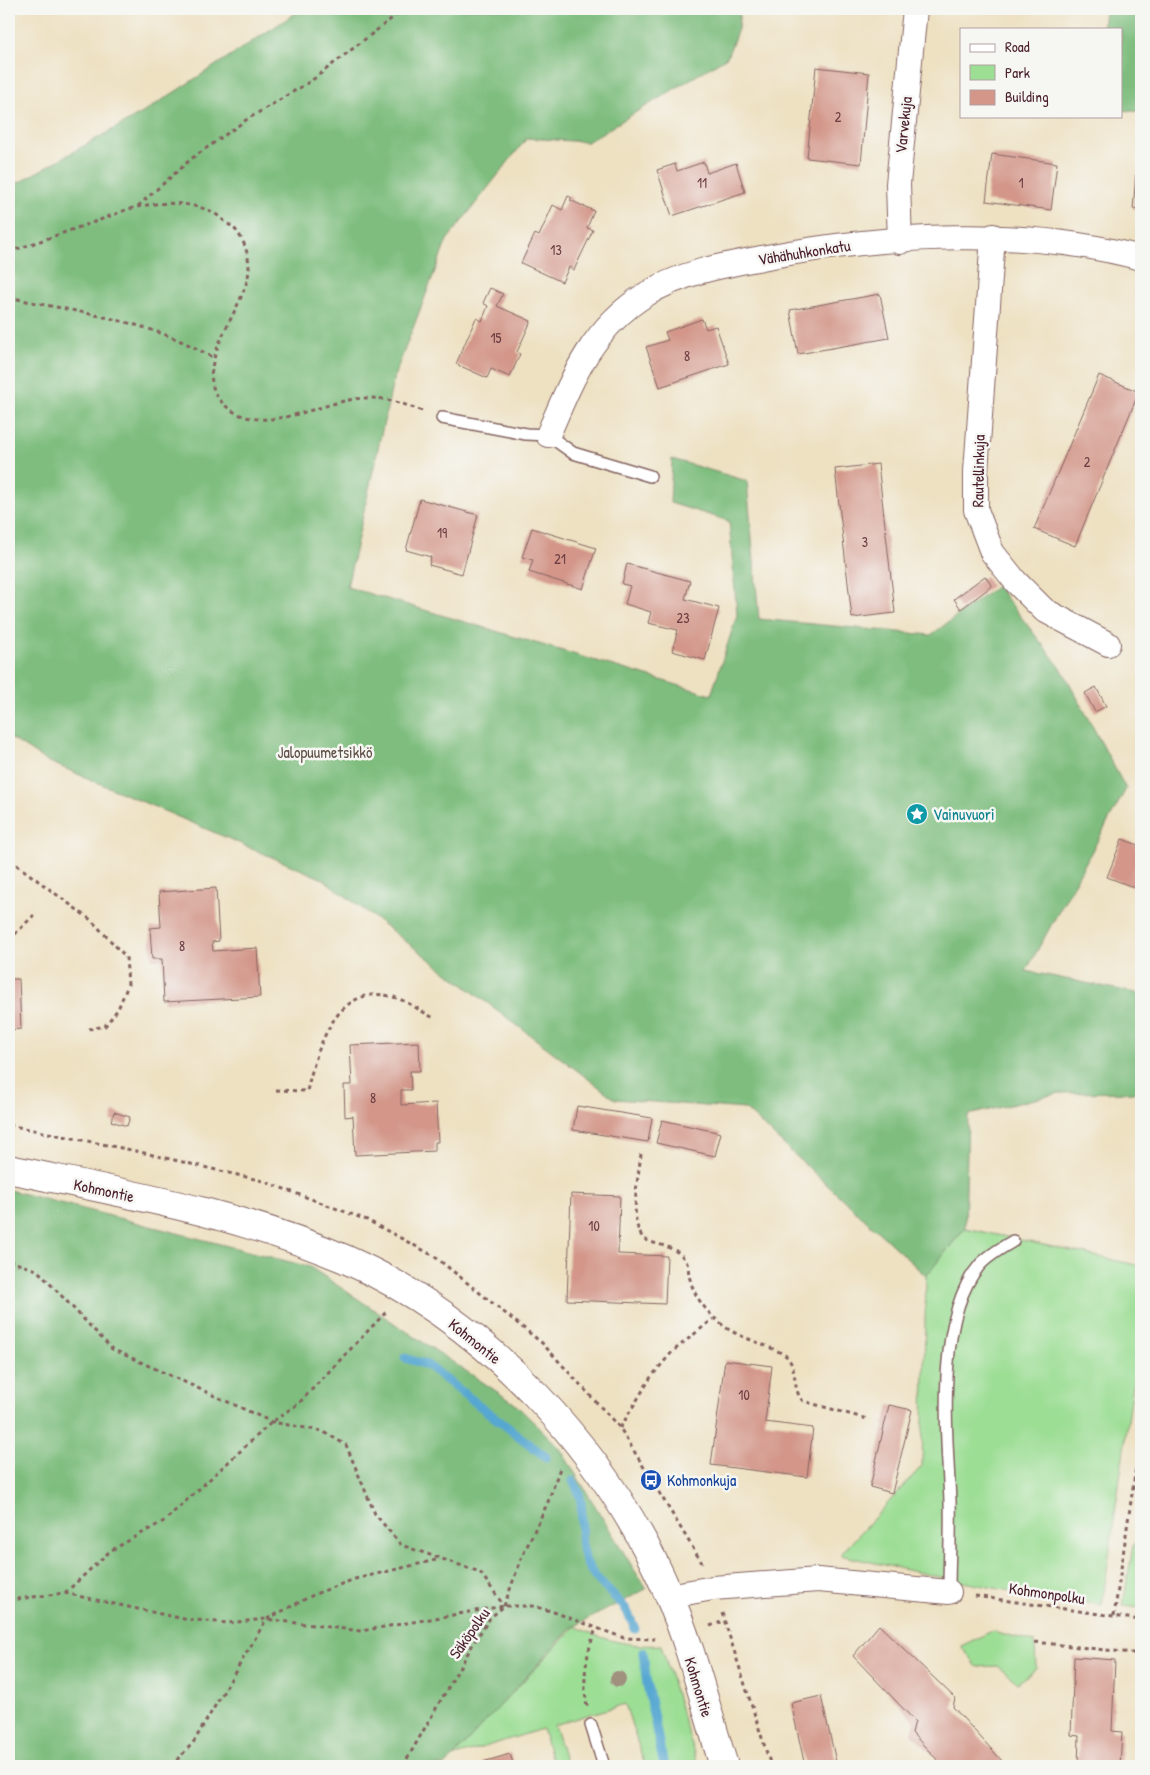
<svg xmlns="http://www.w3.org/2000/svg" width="1150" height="1775" font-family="'Patrick Hand',sans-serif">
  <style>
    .green { fill: #9dde95; stroke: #747e60 }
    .forest { fill: #7ebd7e; stroke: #646e54 }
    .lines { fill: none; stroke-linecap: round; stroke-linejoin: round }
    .stream { stroke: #56a7d1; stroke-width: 9 }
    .building { fill: #d39689 }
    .service-casing { stroke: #836360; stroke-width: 14 }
    .minor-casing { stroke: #836360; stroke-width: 26 }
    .tertiary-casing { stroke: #836360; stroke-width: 30 }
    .path { stroke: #836360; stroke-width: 3; stroke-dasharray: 4 4; stroke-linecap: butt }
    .service { stroke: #fff; stroke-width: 11 }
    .minor { stroke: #fff; stroke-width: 24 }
    .tertiary { stroke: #fff; stroke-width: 28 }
    .tree { fill: #9f917e }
    .labels { text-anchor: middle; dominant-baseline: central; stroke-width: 5; stroke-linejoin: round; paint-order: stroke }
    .number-label { font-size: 14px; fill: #6c3d42 }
    .street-label { font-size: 16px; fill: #4a1f2b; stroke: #f6f6f2 }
    .park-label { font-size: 16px; fill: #5f4f46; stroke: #f6f6f2 }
    .culture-label { font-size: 16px; fill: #0d838f; stroke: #f6f6f2; text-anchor: start }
    .transit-label { font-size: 16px; fill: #164399; stroke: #f6f6f2; text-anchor: start }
  </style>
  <rect width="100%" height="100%" fill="#f6f6f2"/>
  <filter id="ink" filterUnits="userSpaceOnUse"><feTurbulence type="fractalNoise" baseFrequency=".02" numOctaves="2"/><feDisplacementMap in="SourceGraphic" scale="10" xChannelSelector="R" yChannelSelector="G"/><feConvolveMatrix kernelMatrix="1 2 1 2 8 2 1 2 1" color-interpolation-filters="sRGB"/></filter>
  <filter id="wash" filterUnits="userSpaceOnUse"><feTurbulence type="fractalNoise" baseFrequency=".0096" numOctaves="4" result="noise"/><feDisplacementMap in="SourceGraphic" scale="20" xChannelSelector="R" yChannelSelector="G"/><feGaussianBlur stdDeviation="1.12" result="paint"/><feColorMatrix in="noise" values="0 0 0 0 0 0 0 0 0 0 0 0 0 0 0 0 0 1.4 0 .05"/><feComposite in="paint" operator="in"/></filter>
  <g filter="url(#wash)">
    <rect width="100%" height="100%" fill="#eee1c2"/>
    <path class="green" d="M965 1228 1141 1266V1357H1137L1102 1605C1013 1594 927 1575 840 1555L922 1466 926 1276Z
      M1141 1535V1608L1123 1606 1133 1545Z
      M575 1626C603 1640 629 1647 661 1645L698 1766H645L625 1704 554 1725 567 1766H554L542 1729 452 1757Z
      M992 1631 1035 1642 1036 1669 1018 1683 997 1666 977 1667 961 1646Z"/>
    <path class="forest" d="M302 9H740L738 29 727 57 587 142 527 138 447 240 394 377 347 587 711 695 737 615 729 521 670 503 672 459 747 481 759 619 931 635 997 586 1063 671 1126 789 1026 971 1141 994V1092L1060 1093 968 1115 965 1228 926 1276 745 1109 615 1099 323 879 45 760 9 737V188L144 112Z
      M1105 9H1141V112L1121 110V29H1103Z
      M9 1190 310 1267 514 1403 559 1447 646 1589 571 1628 445 1766H9Z"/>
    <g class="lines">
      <path class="stream" d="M405 1358 427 1365 546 1457
        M573 1481C589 1505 577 1529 583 1553 589 1577 610 1590 625 1608 629 1614 632 1622 635 1629
        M643 1652 647 1685 664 1766"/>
    </g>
    <g id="blocks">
      <path class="building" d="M816 67 869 73 861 164 807 158Z
        M992 154 1057 163 1051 210 986 201Z
        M704 162 707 173 736 163 745 192 672 216 657 170 675 164 677 171Z
        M1136 175H1141V210L1133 209Z
        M568 196 572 198 570 200 594 211 587 228 593 230 574 270 569 267 562 282 521 263 535 234 539 236 553 205 562 210Z
        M490 288 503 294 497 306 531 321 517 352 520 354 510 377 491 369 487 378 456 364 476 318 482 321 488 306 483 303Z
        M880 294 889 338 798 354 790 310Z
        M702 319 706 329 716 326 729 364 660 387 646 347 668 340 665 332Z
        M1099 375 1139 392 1075 546 1034 529Z
        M878 464 895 613 852 618 835 469Z
        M420 499 478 515 462 574 429 565 431 557 406 550Z
        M532 528 596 548 583 589 529 572 533 560 522 557Z
        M627 564 690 581 685 599 719 608 705 660 672 651 678 630 648 623 651 612 625 604 630 586 622 584Z
        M985 576 992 586 961 609 954 599Z
        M1096 687 1106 706 1095 712 1085 693Z
        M1122 839 1141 846V890L1107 877Z
        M216 888 219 941 212 942 213 951 257 948 260 997 164 1002 162 959H152L150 928 161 927 159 892Z
        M9 979H19L21 1029 9 1030Z
        M419 1042 420 1071H410L411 1090H401V1105L436 1103 438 1142H435V1151L355 1155 353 1116 345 1117 344 1085H352L350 1045Z
        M577 1106 652 1118 648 1142 573 1130Z
        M114 1112 130 1117 127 1126 111 1121Z
        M662 1120 721 1133 715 1156 656 1143Z
        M571 1194 620 1196 618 1254 667 1256 665 1304 567 1300Z
        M725 1360 772 1366 765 1422 813 1428 807 1477 711 1465Z
        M889 1405 912 1410 892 1493 870 1487Z
        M879 1625 955 1698 953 1707 1003 1762 998 1766H943L912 1733 915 1721 853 1656Z
        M1074 1657 1115 1660 1112 1731 1122 1732 1120 1766H1078L1079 1736 1071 1735Z
        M821 1696 837 1766H805L791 1703Z
        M510 1754 514 1766H484L483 1762Z"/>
    </g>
  </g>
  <g filter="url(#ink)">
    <use href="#blocks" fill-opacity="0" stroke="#836360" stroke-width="1"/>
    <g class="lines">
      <g class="service-casing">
        <path id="service" d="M442 418 526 434 548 435 573 453 650 476
          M949 1592C949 1562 951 1531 950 1501 947 1436 935 1318 979 1266 987 1256 1002 1248 1013 1241
          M591 1725 604 1766"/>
      </g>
      <g class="minor-casing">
        <path id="minor" d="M993 236 976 471V510L992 552 1016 582 1044 610 1108 644
          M900 242 898 184 915 9
          M548 435C572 379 591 329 645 295 682 272 724 265 767 257 885 235 1024 226 1141 258
          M669 1596 713 1588 818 1580 949 1592"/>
      </g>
      <g class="tertiary-casing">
        <path id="tertiary" d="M9 1169C122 1193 238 1213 345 1259 488 1322 606 1450 668 1593 692 1648 706 1709 724 1766"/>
      </g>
      <path class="path" d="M138 206 191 159 246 120 311 81 404 9
        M9 252C37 242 66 232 94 222 109 217 123 210 137 207 162 201 200 201 221 218 226 223 234 227 238 233 245 243 249 256 249 269 247 311 179 375 231 410 270 436 324 399 366 398 386 397 406 405 425 412
        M9 297C80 314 150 319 213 358
        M10 860 91 920 126 957 128 985 118 1009 105 1026 89 1029
        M9 940 34 915
        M276 1090 307 1091C318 1043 340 973 404 1001 414 1006 424 1013 434 1018
        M9 1125 136 1151 263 1181 367 1220 434 1256 542 1343 620 1428 702 1563
        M641 1154C639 1175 625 1234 650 1242 665 1246 677 1248 686 1261 689 1266 688 1273 690 1279 695 1300 711 1317 728 1329 741 1338 779 1349 786 1356 799 1369 791 1389 803 1401L867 1419
        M9 1261 37 1270 112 1349 272 1422 322 1431 346 1445 375 1514 401 1545 480 1572 504 1606
        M620 1428 651 1377 672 1352 713 1319
        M1133 1479 1141 1480
        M65 1593 110 1551 164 1521 272 1422 299 1403 386 1312
        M975 1596 1141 1620
        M9 1600 64 1593 184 1619 228 1623 266 1619 361 1631 504 1606
        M504 1606 521 1559 548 1502 560 1468
        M722 1613 771 1766
        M1114 1616 1141 1433
        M267 1619 315 1594 355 1579 440 1559
        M710 1626 724 1621
        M1035 1642 1141 1654
        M587 1706C582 1680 586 1653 596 1629
        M171 1766 193 1743 266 1620
        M403 1766 476 1639 490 1618 504 1606H533L551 1611 624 1638 655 1639"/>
      <use href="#service" class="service"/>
      <use href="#minor" class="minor"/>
      <use href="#tertiary" class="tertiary"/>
    </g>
    <circle class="tree" cx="618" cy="1679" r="8"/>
  </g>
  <defs>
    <g id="sight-disc" transform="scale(1.125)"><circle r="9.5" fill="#0f9aa8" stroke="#f6f6f2"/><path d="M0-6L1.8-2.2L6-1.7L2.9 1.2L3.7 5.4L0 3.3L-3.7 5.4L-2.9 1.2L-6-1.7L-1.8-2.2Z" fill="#fff"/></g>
    <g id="bus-disc" transform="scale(1.125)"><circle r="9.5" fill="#1a4fb4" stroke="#f6f6f2"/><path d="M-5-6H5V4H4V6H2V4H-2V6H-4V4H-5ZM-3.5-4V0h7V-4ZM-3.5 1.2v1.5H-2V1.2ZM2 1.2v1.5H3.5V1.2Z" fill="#fff"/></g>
  </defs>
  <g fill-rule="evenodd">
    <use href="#sight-disc" x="917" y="814"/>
    <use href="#bus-disc" x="651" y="1480"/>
  </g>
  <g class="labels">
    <g class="number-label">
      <text x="838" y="116">2</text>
      <text x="702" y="182">11</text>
      <text x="1021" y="182">1</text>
      <text x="556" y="249">13</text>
      <text x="496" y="337">15</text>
      <text x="687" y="355">8</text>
      <text x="1087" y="461">2</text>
      <text x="442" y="532">19</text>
      <text x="865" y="541">3</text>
      <text x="560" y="558">21</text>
      <text x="683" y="617">23</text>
      <text x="182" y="945">8</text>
      <text x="373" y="1097">8</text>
      <text x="594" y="1225">10</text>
      <text x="744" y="1394">10</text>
    </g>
    <g class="street-label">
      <text transform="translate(903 125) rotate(-84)">Varvekuja</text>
      <text transform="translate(804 252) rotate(-9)">Vähähuhkonkatu</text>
      <text transform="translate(978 471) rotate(-89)">Rautellinkuja</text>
      <text transform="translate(104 1190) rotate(12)">Kohmontie</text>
      <text transform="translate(475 1341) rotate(39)">Kohmontie</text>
      <text transform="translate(1047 1593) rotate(8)">Kohmonpolku</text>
      <text transform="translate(469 1633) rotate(-55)">Säköpolku</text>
      <text transform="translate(699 1687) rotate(73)">Kohmontie</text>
    </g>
    <g class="park-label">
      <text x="325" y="752">Jalopuumetsikkö</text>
    </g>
    <g class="culture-label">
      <text x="933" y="814">Vainuvuori</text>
    </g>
    <g class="transit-label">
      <text x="667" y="1480">Kohmonkuja</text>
    </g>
  </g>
  <rect width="1150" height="1775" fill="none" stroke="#f6f6f2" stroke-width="30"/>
  <rect x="960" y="28" width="162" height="90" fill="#f6f6f2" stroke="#b1a0a2"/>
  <rect x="970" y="44" width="25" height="8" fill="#ffffff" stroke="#b1a0a2"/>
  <text x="1005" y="52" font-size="15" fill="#4a1f2b">Road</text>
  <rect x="970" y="65" width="25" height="15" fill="#9dde95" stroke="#b1a0a2"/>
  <text x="1005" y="78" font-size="15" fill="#4a1f2b">Park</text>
  <rect x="970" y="90" width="25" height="15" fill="#d39689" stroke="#b1a0a2"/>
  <text x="1005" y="102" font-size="15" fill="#4a1f2b">Building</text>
</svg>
